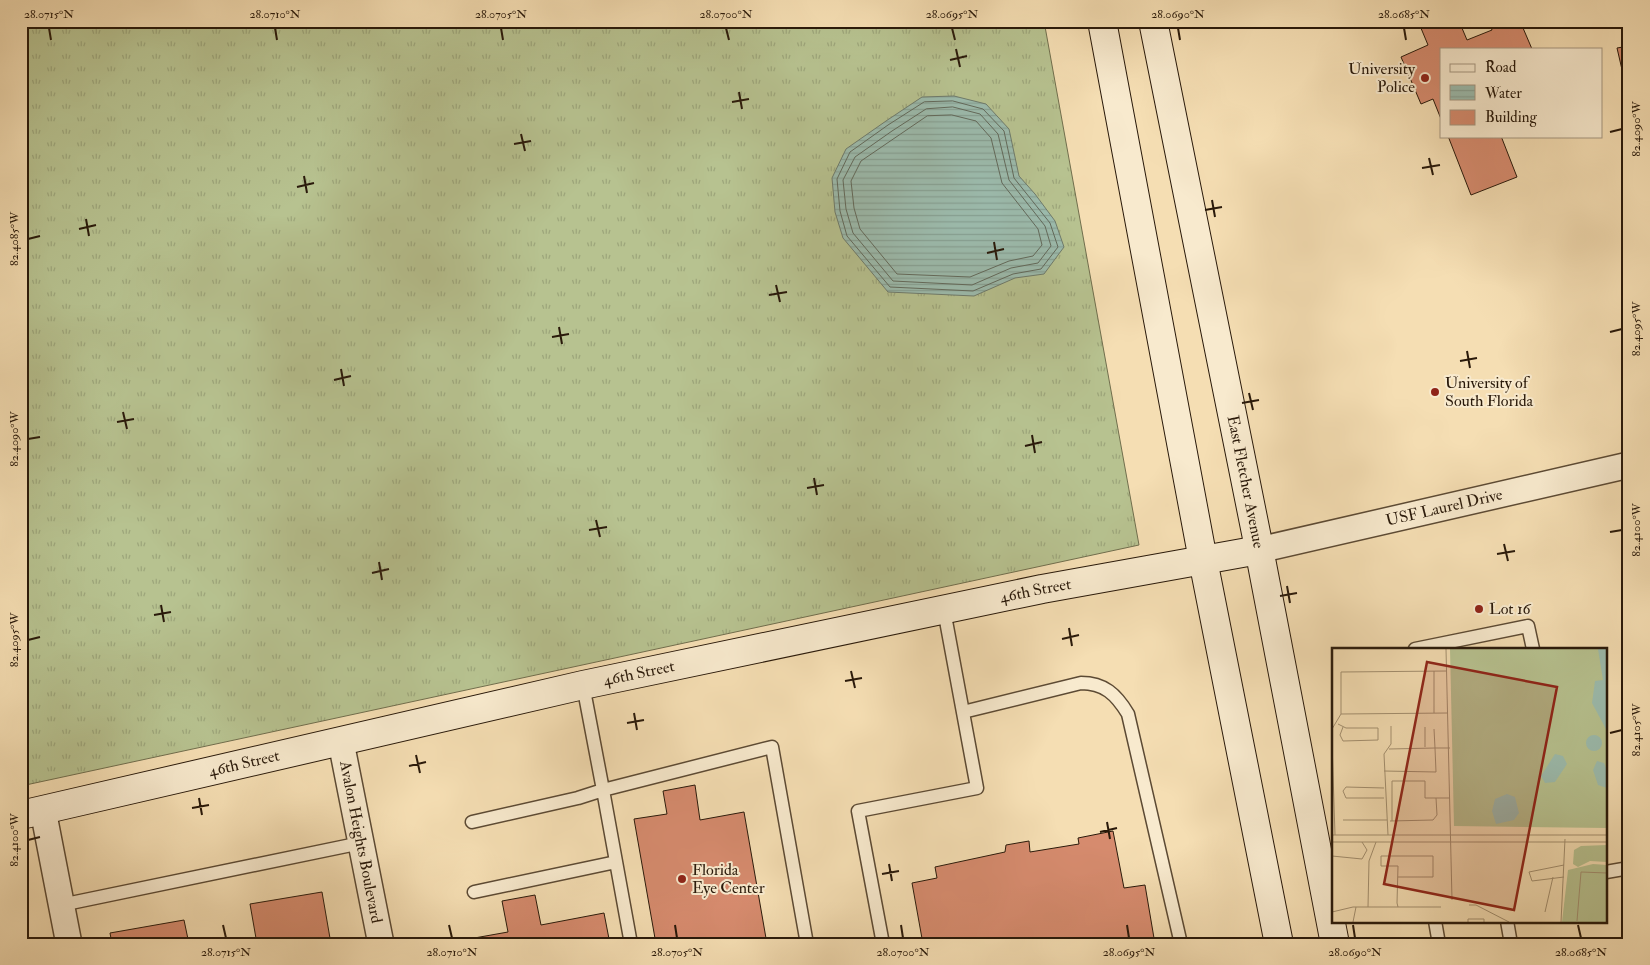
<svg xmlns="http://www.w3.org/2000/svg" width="1650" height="965" font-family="'IM FELL Double Pica',serif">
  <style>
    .grass { fill: url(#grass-tufts); stroke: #706e4d }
    .water { fill: url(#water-rules); stroke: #6e7b6c }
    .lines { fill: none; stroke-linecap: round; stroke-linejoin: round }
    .shore { stroke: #626a5c; stroke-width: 1 }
    .building { fill: #d68b6e; stroke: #29190a }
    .lane-casing { stroke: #5c4a34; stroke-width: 15 }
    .street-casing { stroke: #5c4a34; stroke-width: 28 }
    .secondary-casing { stroke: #29190a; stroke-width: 30 }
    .lane { stroke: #f8eace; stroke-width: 12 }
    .street { stroke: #f8eace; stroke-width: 25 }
    .secondary { stroke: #f8eace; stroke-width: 28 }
    .ticks { fill: none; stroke: #29190a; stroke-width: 2 }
    .poi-dot { fill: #8f2418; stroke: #f8eace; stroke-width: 2 }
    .labels { text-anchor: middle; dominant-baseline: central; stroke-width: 4; stroke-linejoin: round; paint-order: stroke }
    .poi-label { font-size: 16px; fill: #29190a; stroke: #f8eace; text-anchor: start }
    .street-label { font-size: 16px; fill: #29190a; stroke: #f8eace }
    .inset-road { fill: none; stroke: #a38f6f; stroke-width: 1 }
    .view { fill: #8f2418; fill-opacity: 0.15; stroke: #8f2418; stroke-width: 2.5 }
    .inset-edge { fill: none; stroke: #29190a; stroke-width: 2.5 }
    .neatline { fill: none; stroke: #29190a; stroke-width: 2 }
    .ticks-label { font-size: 12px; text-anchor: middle; fill: #29190a }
  </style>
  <defs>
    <pattern id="grass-tufts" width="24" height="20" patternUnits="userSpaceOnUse" patternTransform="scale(1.25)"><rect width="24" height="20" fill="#b7c290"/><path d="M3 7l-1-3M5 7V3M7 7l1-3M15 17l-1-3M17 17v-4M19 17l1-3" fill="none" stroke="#9da67b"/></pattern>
    <pattern id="water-rules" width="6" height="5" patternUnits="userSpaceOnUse" patternTransform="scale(1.25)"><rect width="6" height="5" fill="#9cbcae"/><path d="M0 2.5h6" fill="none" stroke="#86a194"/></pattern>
  </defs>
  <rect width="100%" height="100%" fill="#f5deb3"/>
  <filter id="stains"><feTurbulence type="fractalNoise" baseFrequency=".004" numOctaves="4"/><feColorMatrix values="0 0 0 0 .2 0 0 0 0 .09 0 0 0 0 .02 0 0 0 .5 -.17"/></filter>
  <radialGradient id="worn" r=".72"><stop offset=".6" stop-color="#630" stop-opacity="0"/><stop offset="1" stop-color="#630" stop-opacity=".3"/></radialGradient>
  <path class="grass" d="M21 21H1044L1139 545 21 786Z"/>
  <path class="water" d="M954 96 986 104 1009 129 1019 176 1035 194 1055 221 1064 247 1044 274 1015 278 974 296 888 292 843 238 835 212 832 178 846 149 886 121 922 97Z"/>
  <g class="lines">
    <path class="shore" d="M953 101 983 109 1004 131 1014 178 1050 223 1058 247 1041 269 1013 274 973 291 890 287 847 236 840 211 837 179 850 152 888 125 924 102Z
      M953 107 980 114 998 134 1009 180 1045 226 1051 246 1038 263 1011 268 972 285 893 281 853 233 846 209 843 180 855 157 892 131 926 109Z
      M952 115 976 121 991 138 1002 183 1038 229 1042 245 1033 256 1009 261 970 277 897 274 860 229 854 208 851 181 861 161 927 116Z"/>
  </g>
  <path class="building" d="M1418 21H1459L1467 40 1492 30 1489 21H1520L1532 49H1441V119L1433 99 1421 104 1401 57 1428 45Z
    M1629 46V100L1617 48Z
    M1448 136H1501L1517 177 1471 195Z
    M695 785 700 820 744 812 767 944H656L634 819 667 814 663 791Z
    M1113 831 1124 888 1145 885 1155 944H923L912 883 937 878 935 867 1005 852 1006 845 1029 841 1030 852 1079 844 1078 838Z
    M322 892 331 944H257L250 904Z
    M535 895 541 925 604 913 610 944H452V942L508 932 502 901Z
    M184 920 189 944H112L110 933Z"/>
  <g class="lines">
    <g class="lane-casing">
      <path id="lane" d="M1415 649 1528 626 1533 649
        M963 712 1081 683C1104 683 1116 694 1128 714L1181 944
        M472 822 578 798 603 790 583 685
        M1606 872 1629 868
        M474 892 616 862
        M61 905 361 843
        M1435 921 1439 944
        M1507 921 1511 944
        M631 944 603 790 772 747 807 944
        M883 944 858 811 977 788 944 610"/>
    </g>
    <g class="street-casing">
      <g id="street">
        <path id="s1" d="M1259 550 1629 465"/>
        <path id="s2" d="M341 742 381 944"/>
        <path d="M43 810 69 944"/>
      </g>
    </g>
    <g class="secondary-casing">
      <g id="secondary">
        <path d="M1102 21 1203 560 1279 944"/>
        <path id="s3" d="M1153 21 1256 533 1335 944"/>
        <path id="s4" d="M21 815 583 685 1042 589 1259 550"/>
      </g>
    </g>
    <use href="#lane" class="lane"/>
    <use href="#street" class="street"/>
    <use href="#secondary" class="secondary"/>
  </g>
  <path class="ticks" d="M49 28 51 40M275 28 277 40M501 28 503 40M726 28 729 40M952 28 955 40M1178 28 1180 40M1404 28 1406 40M956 49 960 67M950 60 967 56M739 92 742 109M732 102 749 99M1610 132 1622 129M521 134 525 151M514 144 531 141M1429 158 1433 175M1422 168 1440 165M304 176 307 193M297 187 314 183M1212 200 1215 217M1205 210 1222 207M86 219 89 236M79 229 96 225M28 239 40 236M994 242 997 260M987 253 1004 249M776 285 780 302M769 295 787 292M559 327 562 344M1610 332 1622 329M552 337 569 334M1467 351 1470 368M1460 361 1477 358M341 369 344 386M334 380 351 376M1249 393 1253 410M1242 403 1259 400M123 412 127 429M117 422 134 419M1032 435 1035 453M28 439 40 437M1025 446 1042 442M814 478 817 495M807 488 824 485M596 520 600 537M589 530 607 527M1610 532 1622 530M1504 544 1508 561M1497 554 1515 551M379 562 382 580M372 573 389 569M1287 586 1290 603M1280 596 1297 593M161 605 164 622M154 615 171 612M1069 628 1072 646M1062 639 1079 635M28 640 40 637M851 671 855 688M845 681 862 678M634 713 637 730M627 723 644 720M1610 733 1622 730M416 755 420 773M409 766 426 762M199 798 202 815M192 808 209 805M1107 822 1110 839M1100 832 1117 828M28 840 40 837M889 864 892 881M882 874 899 871M223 925 226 938M449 925 452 938M675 925 677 938M901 925 903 938M1127 925 1129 938M1353 925 1355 938M1578 925 1581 938"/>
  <g class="poi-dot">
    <circle cx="1425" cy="78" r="5"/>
    <circle cx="1435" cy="392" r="5"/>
    <circle cx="1479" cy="609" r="5"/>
    <circle cx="682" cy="879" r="5"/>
  </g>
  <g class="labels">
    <g class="poi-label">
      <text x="1415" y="69" text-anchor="end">University<tspan x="1415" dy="18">Police</tspan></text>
      <text x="1445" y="383">University of<tspan x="1445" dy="18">South Florida</tspan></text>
      <text x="1489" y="609">Lot 16</text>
      <text x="692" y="870">Florida<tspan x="692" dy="18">Eye Center</tspan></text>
    </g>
    <g class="street-label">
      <text stroke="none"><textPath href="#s3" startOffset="470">East Fletcher Avenue</textPath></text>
      <text stroke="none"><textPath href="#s1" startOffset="190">USF Laurel Drive</textPath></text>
      <text stroke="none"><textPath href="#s4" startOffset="1039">46th Street</textPath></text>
      <text stroke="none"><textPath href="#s4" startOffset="634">46th Street</textPath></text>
      <text stroke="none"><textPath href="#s4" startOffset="229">46th Street</textPath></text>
      <text stroke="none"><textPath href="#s2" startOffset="102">Avalon Heights Boulevard</textPath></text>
    </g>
  </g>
  <g transform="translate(1332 648)">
    <rect width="275" height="275" fill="#f5deb3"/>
    <path d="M118 1H275V180L122 178Z" fill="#b7c290"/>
    <path d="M275 197V214L258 213 246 219 241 216 242 202 249 198Z" fill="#b7c290"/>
    <path d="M261 216 275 217V274H230L236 222Z" fill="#b7c290"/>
    <path d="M266 1H275V83L260 55 263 33 271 32ZM254 95a8 8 0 1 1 16 0a8 8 0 1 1-16 0ZM223 106 231 108 235 116 223 134 213 135 209 128ZM265 113 272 115 275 122V140L266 137 261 122ZM175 146 183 149 187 165 182 172 164 176 160 163 163 151Z" fill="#9cbcae"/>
    <path class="inset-road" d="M114 1 120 252M102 23V65M9 66V24L115 23M6 76 14 80H46V92L11 93 8 87 11 79M93 79V99M0 81 9 66 116 65M102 81 103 100H118M0 94 3 187M52 123 104 124 103 100 57 101M52 140 14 139 11 143 14 150H52M11 172H55M58 173 101 172 105 167 104 150M60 173V133H93V150H118M0 187H275M56 187 52 106 59 96V78M0 194H275M0 208 30 211 35 202 30 194M66 229H101V208H49V218H66L65 255 66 259M232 229 200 233 197 224 232 217M137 257H144L177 274M36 259 37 213 44 194M0 264 21 259H109M213 264 221 229M245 273 249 224 275 225M21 274 24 259M136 274V271H152V274M229 274 233 191"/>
    <path class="view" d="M95 14 225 39 182 262 52 236Z"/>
    <rect width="275" height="275" class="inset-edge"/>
  </g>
  <rect width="1650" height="965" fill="none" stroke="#f5deb3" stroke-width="55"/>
  <rect x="1440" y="48" width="162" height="90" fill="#f8eace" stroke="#a59680"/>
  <rect x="1450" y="64" width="25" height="8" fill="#f8eace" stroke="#a59680"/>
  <text x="1485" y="72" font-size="15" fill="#29190a">Road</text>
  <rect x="1450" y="85" width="25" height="15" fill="url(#water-rules)" stroke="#a59680"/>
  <text x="1485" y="98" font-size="15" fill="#29190a">Water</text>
  <rect x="1450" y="110" width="25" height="15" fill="#d68b6e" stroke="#a59680"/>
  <text x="1485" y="122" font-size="15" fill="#29190a">Building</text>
  <rect x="28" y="28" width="1594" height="910" class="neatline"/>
  <g class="ticks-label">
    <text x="49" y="18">28.0715°N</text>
    <text x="275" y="18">28.0710°N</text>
    <text x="501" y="18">28.0705°N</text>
    <text x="726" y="18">28.0700°N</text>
    <text x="952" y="18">28.0695°N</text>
    <text x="1178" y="18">28.0690°N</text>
    <text x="1404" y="18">28.0685°N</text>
    <text transform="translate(1636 129) rotate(-90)" y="4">82.4090°W</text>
    <text transform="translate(14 239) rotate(-90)" y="4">82.4085°W</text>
    <text transform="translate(1636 329) rotate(-90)" y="4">82.4095°W</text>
    <text transform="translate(14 439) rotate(-90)" y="4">82.4090°W</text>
    <text transform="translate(1636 530) rotate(-90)" y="4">82.4100°W</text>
    <text transform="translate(14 640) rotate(-90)" y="4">82.4095°W</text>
    <text transform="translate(1636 730) rotate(-90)" y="4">82.4105°W</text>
    <text transform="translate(14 840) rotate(-90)" y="4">82.4100°W</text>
    <text x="226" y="956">28.0715°N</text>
    <text x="452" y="956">28.0710°N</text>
    <text x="677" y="956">28.0705°N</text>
    <text x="903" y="956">28.0700°N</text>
    <text x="1129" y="956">28.0695°N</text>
    <text x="1355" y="956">28.0690°N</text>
    <text x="1581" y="956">28.0685°N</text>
  </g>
  <rect width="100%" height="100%" filter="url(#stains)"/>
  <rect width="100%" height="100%" fill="url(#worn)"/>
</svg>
